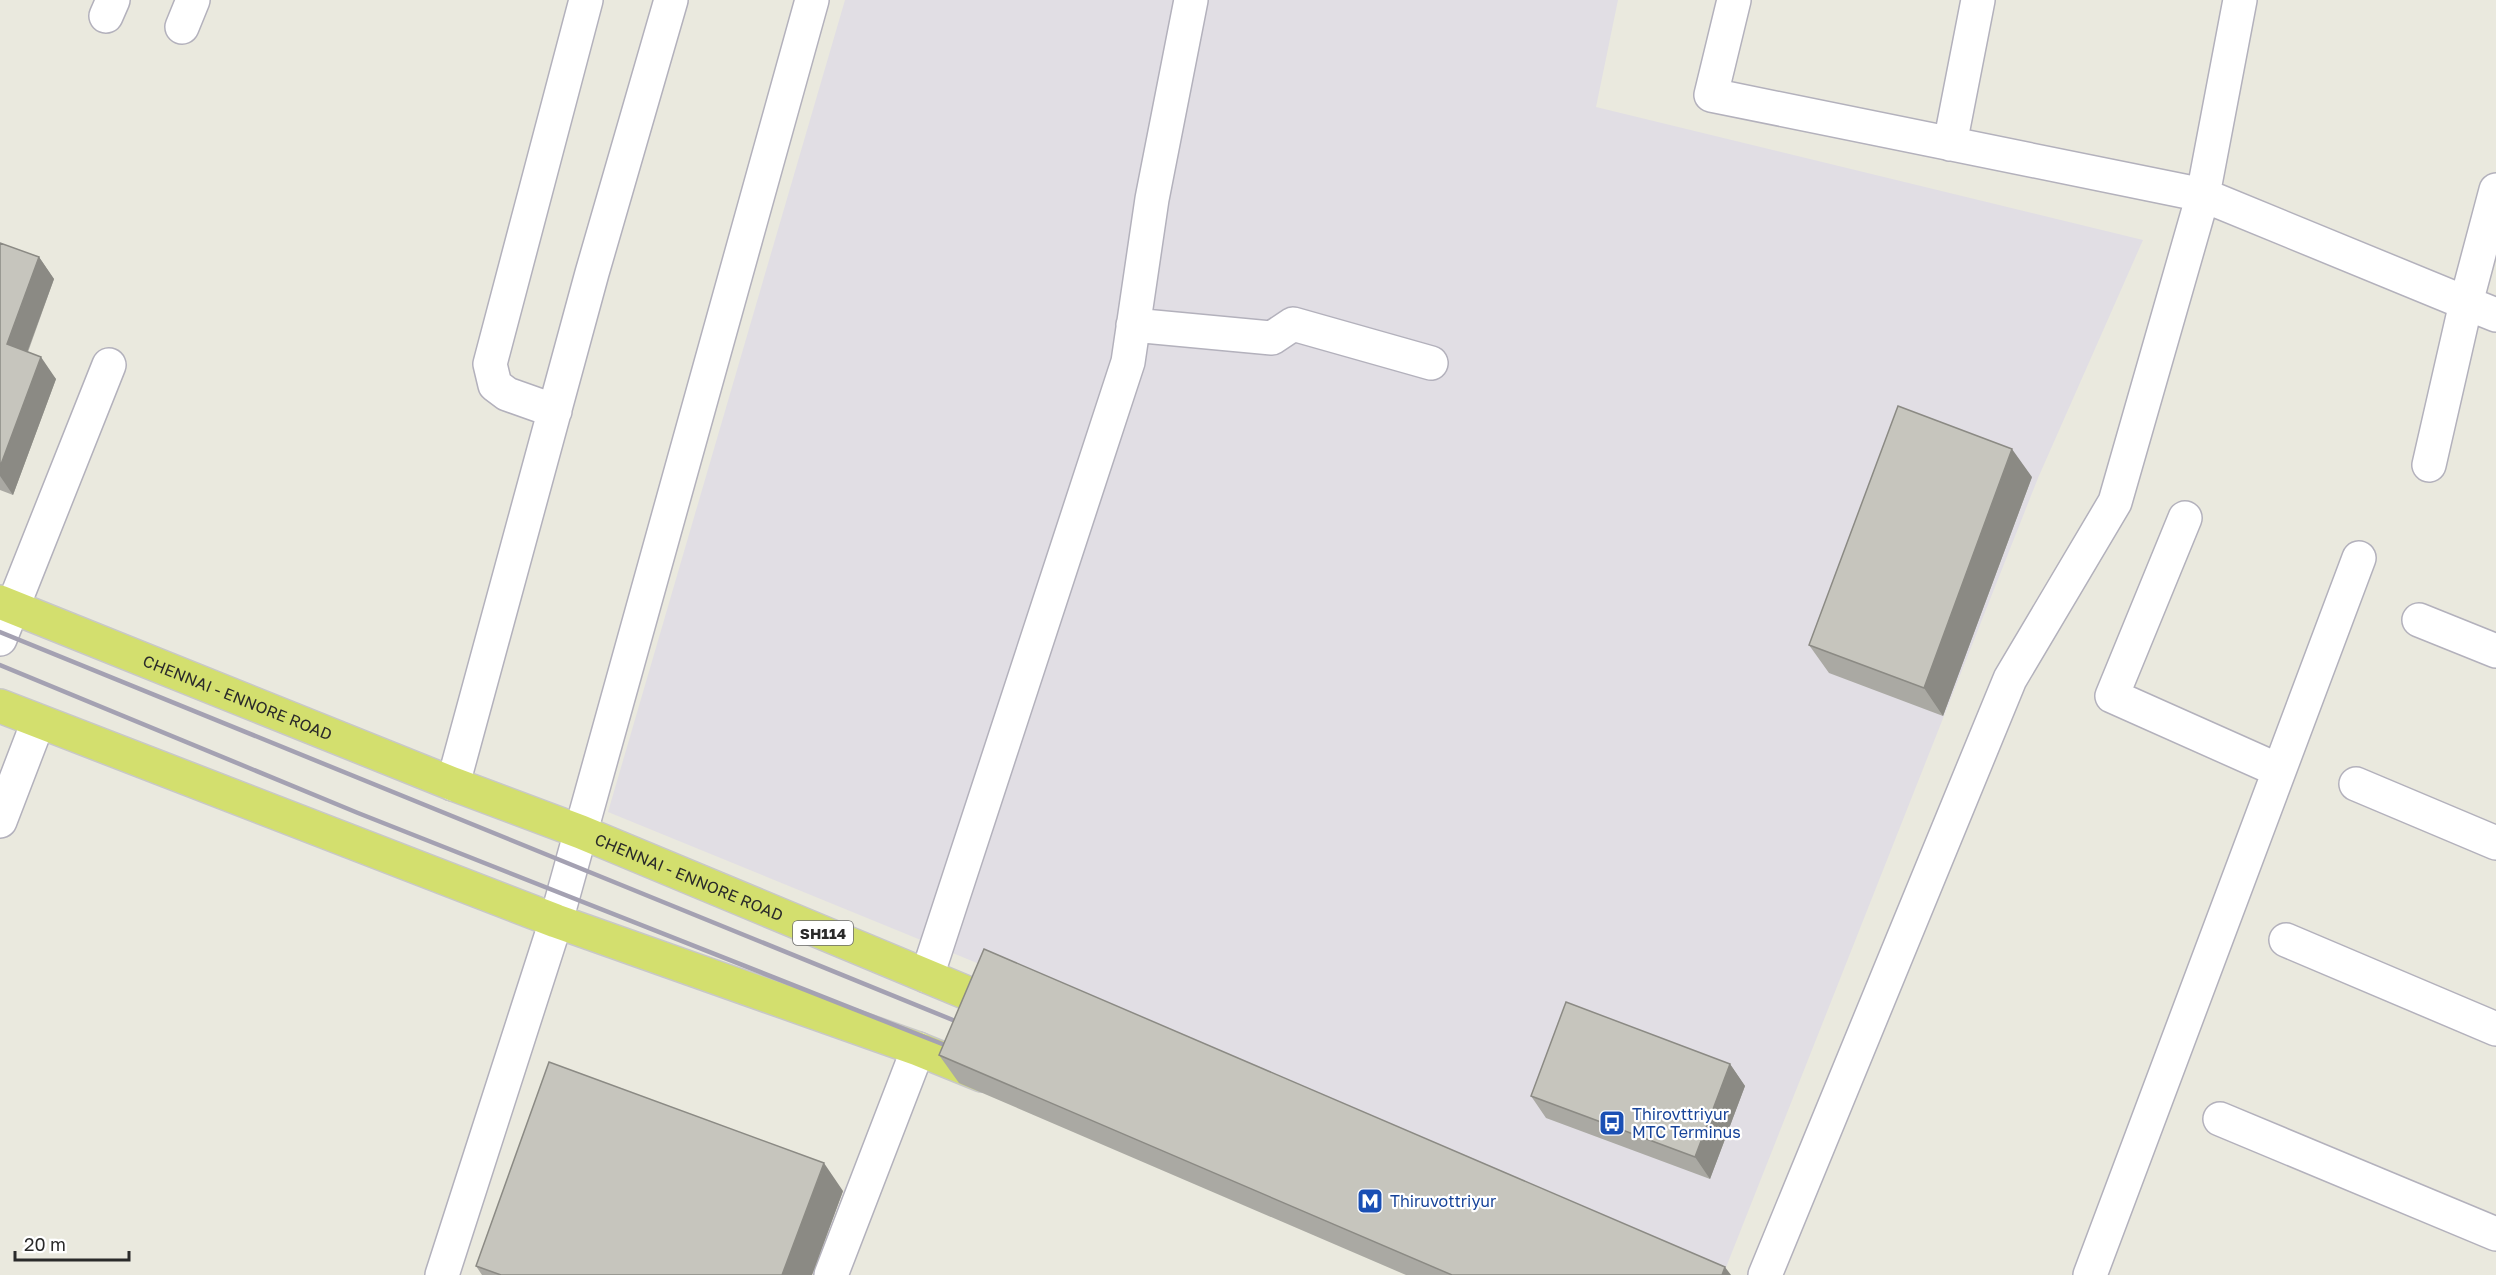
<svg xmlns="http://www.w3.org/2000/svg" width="2496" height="1275" font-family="'Golos Text',sans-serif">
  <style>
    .industrial { fill: #e1dee4 }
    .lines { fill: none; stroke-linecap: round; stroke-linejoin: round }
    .minor-casing { stroke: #b3b1bc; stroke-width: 36 }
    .major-casing { stroke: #c8c8c8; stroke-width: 36 }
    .minor { stroke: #fff; stroke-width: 33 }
    .major { stroke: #d3df6e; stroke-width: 33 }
    .rail { stroke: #a4a1b2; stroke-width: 4.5 }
    .wall { fill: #aaa9a3 }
    .shaded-wall { fill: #8b8a84 }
    .building { fill: #c6c5bd; stroke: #8b8a84; stroke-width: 1.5 }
    .labels { text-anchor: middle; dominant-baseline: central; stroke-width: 4.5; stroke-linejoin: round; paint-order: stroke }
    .shield { fill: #fff; stroke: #6a6a6a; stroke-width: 1.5 }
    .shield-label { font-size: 15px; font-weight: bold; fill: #2a2a2a }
    .street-label { font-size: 16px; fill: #2a2a2a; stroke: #fff }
    .transit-label { font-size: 16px; fill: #164399; stroke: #fff; text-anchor: start }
  </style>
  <rect width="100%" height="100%" fill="#eae9de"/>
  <path class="industrial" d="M845 0H1618L1596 107 2143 240 2038 478 1723 1275 1373 1125 608 812Z"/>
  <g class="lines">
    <g class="minor-casing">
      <path id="minor" d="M1734 0 1711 95 2203 195 2466 303 2496 190
        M106 16 113 0
        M182 27 193 0
        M1950 144 1978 0
        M1133 325 1272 338 1293 324 1431 363
        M555 411 507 394 495 385 490 364 586 0
        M2429 465 2466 303 2496 315
        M2185 518 2112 696 2278 770
        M2419 620 2496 651
        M0 639 109 365
        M453 784 592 273 671 0
        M2356 784 2496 843
        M0 821 38 722
        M2286 940 2496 1029
        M927 976 1128 362 1152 199 1191 0
        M2220 1119 2496 1234
        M442 1275 556 921 812 0
        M831 1275 918 1049
        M1765 1275 2010 679 2115 502 2203 195 2240 0
        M2090 1275 2359 558"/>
    </g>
    <g class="major-casing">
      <g id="major">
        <path id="s1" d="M0 602 453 784 581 832 1008 1010"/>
        <path d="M0 706 556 921 918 1049 982 1075"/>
      </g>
    </g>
    <use href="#minor" class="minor"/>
    <use href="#major" class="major"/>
    <path class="rail" d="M0 632 970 1027
      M0 665 358 813 960 1051"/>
  </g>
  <path class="wall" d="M0 243 39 257 54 279 28 352 56 379 13 495 0 490Z
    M2032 477 1943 716 1829 673 1809 645Z
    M939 1055 1731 1275H1406L959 1083Z
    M1730 1064 1745 1086 1710 1179 1546 1118 1531 1096Z
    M843 1191 812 1275H482L476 1266Z"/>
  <path class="shaded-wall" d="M39 257 54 279 22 366 7 344Z
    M41 357 56 379 13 495 0 476V467Z
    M2012 449 2032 477 1943 716 1924 688Z
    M1730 1064 1745 1086 1710 1179 1695 1157Z
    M824 1163 843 1191 812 1275H782Z
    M1725 1267 1731 1275H1722Z"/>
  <path class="building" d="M0 243 39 257 7 344 41 357 0 467Z
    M1898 406 2012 449 1924 688 1809 645Z
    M984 949 1725 1267 1722 1275H1452L939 1055Z
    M1566 1002 1730 1064 1695 1157 1531 1096Z
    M549 1062 824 1163 782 1275H501L476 1266Z"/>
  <defs>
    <g id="bus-square" transform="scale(1.35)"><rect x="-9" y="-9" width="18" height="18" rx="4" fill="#1a4fb4" stroke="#fff"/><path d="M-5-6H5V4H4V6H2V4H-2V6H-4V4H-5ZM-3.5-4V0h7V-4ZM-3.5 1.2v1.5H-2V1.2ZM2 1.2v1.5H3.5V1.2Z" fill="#fff"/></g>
    <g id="metro-square" transform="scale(1.35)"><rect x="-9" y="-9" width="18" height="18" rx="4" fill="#1a4fb4" stroke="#fff"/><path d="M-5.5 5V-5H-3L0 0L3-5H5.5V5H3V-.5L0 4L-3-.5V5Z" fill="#fff"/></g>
  </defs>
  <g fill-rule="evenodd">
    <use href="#bus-square" x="1612" y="1123"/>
    <use href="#metro-square" x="1370" y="1201"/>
  </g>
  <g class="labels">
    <rect class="shield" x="793" y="921" width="60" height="24" rx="4.5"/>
    <g class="shield-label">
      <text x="823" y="933">SH114</text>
    </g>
    <g class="street-label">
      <text stroke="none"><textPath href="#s1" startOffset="256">CHENNAI - ENNORE ROAD</textPath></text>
      <text stroke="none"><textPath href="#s1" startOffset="742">CHENNAI - ENNORE ROAD</textPath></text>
    </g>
    <g class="transit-label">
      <text x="1632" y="1114">Thirovttriyur<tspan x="1632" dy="18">MTC Terminus</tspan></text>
      <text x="1390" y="1201">Thiruvottriyur</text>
    </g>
  </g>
  <path d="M15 1251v9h114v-9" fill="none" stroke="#2a2a2a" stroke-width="3"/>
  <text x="24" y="1251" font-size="18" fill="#2a2a2a" stroke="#ffffff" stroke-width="4.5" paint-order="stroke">20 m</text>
</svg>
